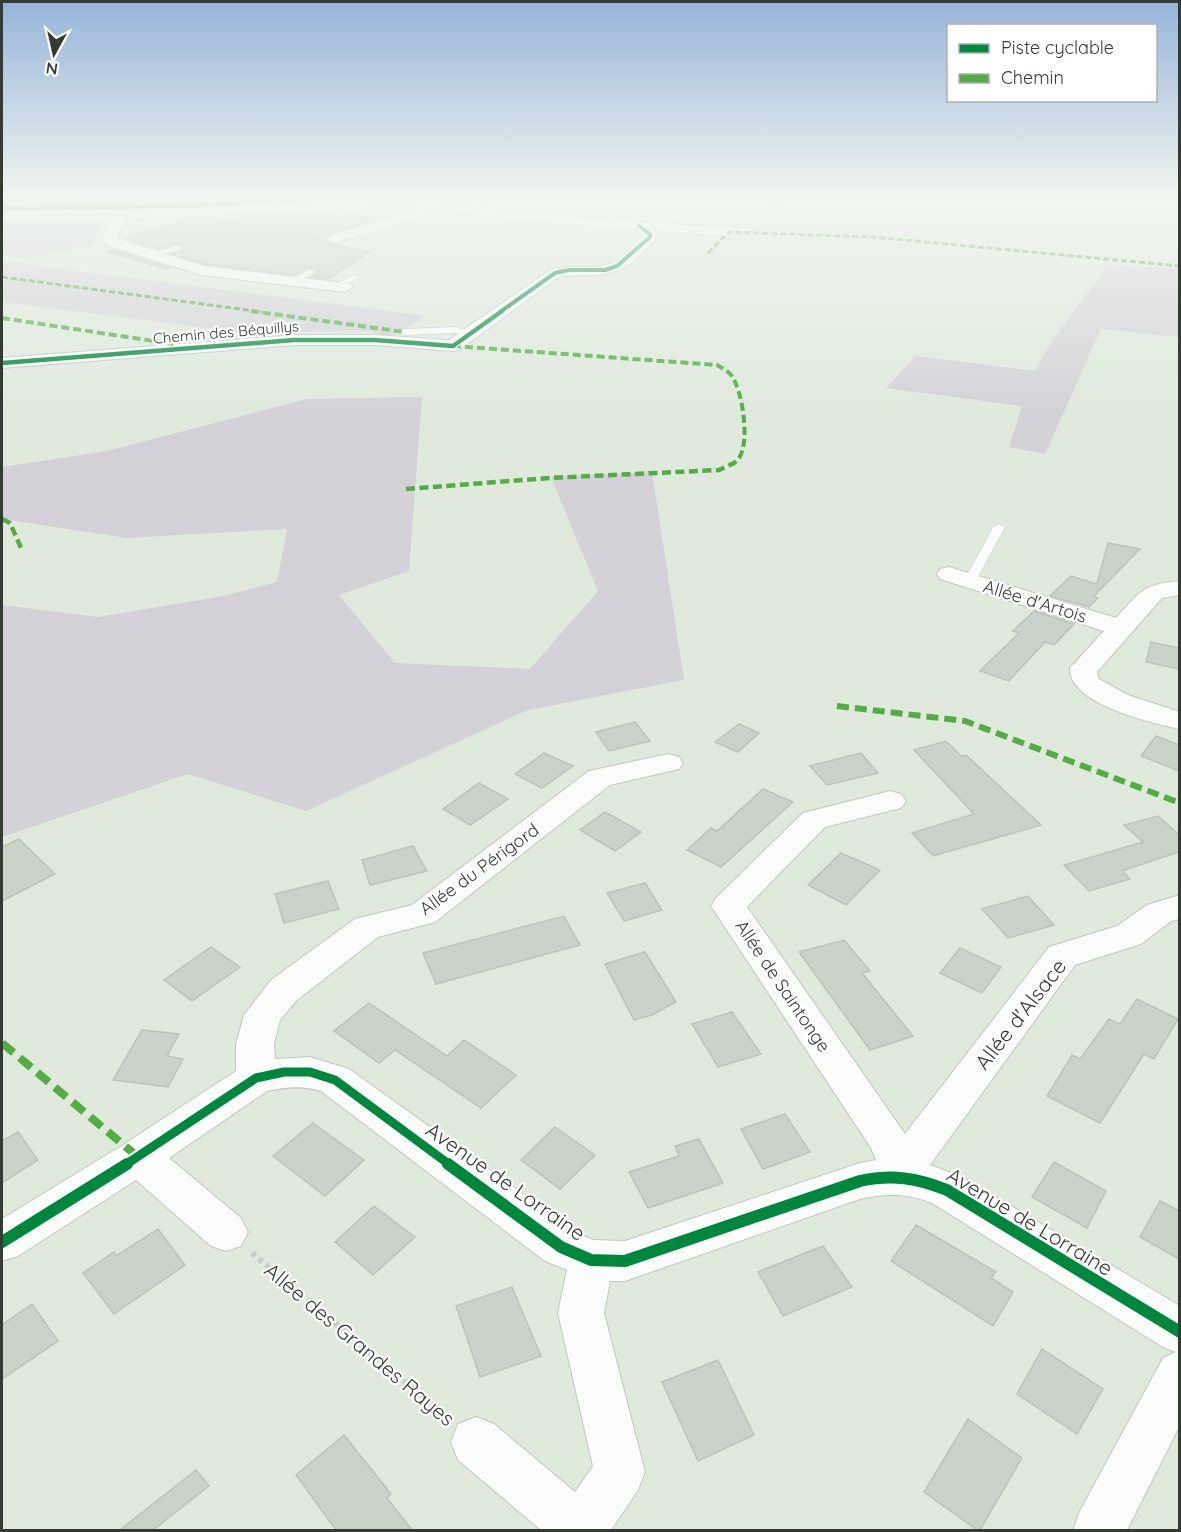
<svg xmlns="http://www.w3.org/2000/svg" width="1181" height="1532" font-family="Quicksand,sans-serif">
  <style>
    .green { fill: #d4d2d8 }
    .building { fill: #cad3c8; stroke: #bbc4b9; stroke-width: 1.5 }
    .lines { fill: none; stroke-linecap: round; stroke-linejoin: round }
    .service-casing { stroke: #bfc8be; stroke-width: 1 }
    .minor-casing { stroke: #bfc8be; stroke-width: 2 }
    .path-far1 { stroke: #c8ccc7; stroke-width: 1.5; stroke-dasharray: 1.5 1.5; stroke-linecap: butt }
    .path { stroke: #c8ccc7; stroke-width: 6; stroke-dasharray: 4.5 4.5; stroke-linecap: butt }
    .service { fill: #fafcfa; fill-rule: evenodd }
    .minor { fill: #fafcfa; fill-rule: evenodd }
    .quiet-far4 { stroke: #54ac45; stroke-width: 3; stroke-dasharray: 6 3; stroke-linecap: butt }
    .quiet-far3 { stroke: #54ac45; stroke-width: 4; stroke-dasharray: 8 4; stroke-linecap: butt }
    .quiet-far2 { stroke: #54ac45; stroke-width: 4.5; stroke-dasharray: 9 4.5; stroke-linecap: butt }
    .quiet-far1 { stroke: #54ac45; stroke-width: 6; stroke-dasharray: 12 6; stroke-linecap: butt }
    .quiet { stroke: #54ac45; stroke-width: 8; stroke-dasharray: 15 8; stroke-linecap: butt }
    .cycleway-far3-casing { stroke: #fff; stroke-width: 5 }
    .cycleway-far2-casing { stroke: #fff; stroke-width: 7 }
    .cycleway-far1-casing { stroke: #fff; stroke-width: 13 }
    .cycleway-casing { stroke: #fff; stroke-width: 16 }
    .cycleway-far3 { stroke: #00873e; stroke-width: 4 }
    .cycleway-far2 { stroke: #00873e; stroke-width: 4.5 }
    .cycleway-far1 { stroke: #00873e; stroke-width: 9 }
    .cycleway { stroke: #00873e; stroke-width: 12 }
    .labels { text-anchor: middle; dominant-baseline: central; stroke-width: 4.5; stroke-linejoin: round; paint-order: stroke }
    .far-street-label { font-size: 15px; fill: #343b33; stroke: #fff }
    .street-label { font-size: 18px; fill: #343b33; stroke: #fff }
    .near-street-label { font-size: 21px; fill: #343b33; stroke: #fff }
  </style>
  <rect width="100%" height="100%" fill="#dfeadd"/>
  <path class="green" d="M2 201 98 204 103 222 91 245 28 258 2 255Z
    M2 261 427 316 391 336 362 331 308 332 264 335 2 302Z
    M1107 265 1179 269V337L1101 329 1045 454 1009 447 1022 406 886 388 916 356 1035 371C1054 333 1084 301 1107 265Z
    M422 397 409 571 339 595 395 663 530 669 598 591 551 477 652 472 684 680 528 710 306 811 188 774 2 837V605L98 617 223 596 277 582 287 529 127 538 2 519V467L107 451 307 399Z"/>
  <path class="building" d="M343 212 376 220 328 234 318 239 333 245 369 252 328 279 311 277 318 272 310 267 295 275 204 264 172 254 184 250V246L175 244 159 249 124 238 191 220 215 218 223 220 260 216 269 218 280 215Z
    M114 250 171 268 166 269 108 252Z
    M1108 543 1140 549 1094 596 1098 598 1089 607 1050 596 1071 576 1097 584Z
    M1034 611 1074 624 1054 645 1045 642 1009 681 980 671 1019 633 1013 631Z
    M1151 642 1179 648V669L1146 662Z
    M635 722 650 741 609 751 596 732Z
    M739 724 759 733 738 752 715 742Z
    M1156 736 1179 745V771L1141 756Z
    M946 741 961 756 966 755 1041 825 933 856 912 833 974 814 914 750Z
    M544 753 573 766 542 788 515 774Z
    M861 753 878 773 827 785 810 766Z
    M479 783 508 799 470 825 443 809Z
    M763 789 793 802 721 867 687 850 711 828 717 831Z
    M605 812 641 832 615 851 580 830Z
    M1158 816 1177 833 1179 832V852L1122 871 1130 879 1089 891 1064 865 1143 842 1124 825Z
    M19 839 55 874 2 901V847Z
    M413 846 427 871 370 885 362 860Z
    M841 853 880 870 846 905 808 885Z
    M328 881 339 909 284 923 275 894Z
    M645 883 662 910 624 921 607 893Z
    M1028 896 1054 925 1008 938 982 909Z
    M564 916 580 945 436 984 423 953Z
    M844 940 870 971 862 973 913 1036 870 1050 799 952Z
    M211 947 240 967 192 1001 164 980Z
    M960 948 1001 967 982 993 940 973Z
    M645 952 676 1002 652 1015 634 1020 605 964Z
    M1137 999 1178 1019 1154 1059 1144 1054 1100 1123 1047 1096 1072 1055 1080 1059 1109 1019 1120 1024Z
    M369 1003 447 1056 464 1040 516 1075 481 1108 395 1050 379 1063 334 1031Z
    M732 1012 761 1054 718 1067 692 1024Z
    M142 1030 179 1034 167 1056 183 1059 168 1087 113 1080Z
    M785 1114 810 1152 763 1169 741 1129Z
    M313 1123 364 1160 325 1196 273 1156Z
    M555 1127 595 1155 560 1189 521 1160Z
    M18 1132 38 1160 2 1183V1141Z
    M699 1139 723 1183 648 1208 629 1172 679 1156 675 1146Z
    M1054 1162 1106 1191 1087 1228 1032 1197Z
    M1160 1201 1179 1211V1259L1140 1237Z
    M374 1206 415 1237 373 1275 335 1242Z
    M916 1225 996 1272 991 1278 1013 1292 993 1326 891 1261Z
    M158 1229 185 1265 114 1314 83 1273 114 1252 116 1256Z
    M823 1246 852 1287 783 1316 758 1272Z
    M512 1287 541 1356 480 1377 456 1306Z
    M32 1304 58 1341 2 1379V1325Z
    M1042 1349 1103 1389 1077 1434 1017 1394Z
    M718 1360 754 1435 698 1461 662 1382Z
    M968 1419 1022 1458 980 1530H977L924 1492Z
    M344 1435 391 1494 387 1498 412 1530H336L296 1475Z
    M196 1470 209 1486 153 1530H120Z"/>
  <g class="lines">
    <g class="service-casing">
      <path id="service" d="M740 196 781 199 784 201 781 203 747 200Z
        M623 212 628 213 597 224 592 223Z
        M176 246 183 248 153 257 149 255Z
        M309 269 316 271 297 283 290 281Z
        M353 275 360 277 340 288 333 286Z
        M455 327 477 333 473 336 455 333 405 335 401 332 405 329Z
        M999 524 1005 527 976 581 974 584H966L964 581 993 527Z"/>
    </g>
    <g class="minor-casing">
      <path id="minor" d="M413 196H454L452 199 431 202 535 214 729 228 736 232 729 236 655 231 657 234 655 240 633 262 617 271 598 275 560 276 459 350 453 351 375 345H294L2 368V358L294 335H375L449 340 550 270C568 264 587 270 606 265 621 261 632 246 643 236L635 229 535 222 422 209 428 213 426 216 334 243 327 239 329 236 421 209 416 208 415 204 321 211 127 219 116 238 204 266 351 284 353 287 345 292 202 275 106 245 101 239 113 219 2 220V212L210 208Z
        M949 567 1116 618C1140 592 1142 584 1180 581V595L1162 598 1097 672 1099 679 1128 695 1180 712V729C1152 723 1068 704 1070 668L1104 631 940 579 937 574 940 569Z
        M668 754 679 757 683 763 679 769 610 785 435 922 378 937 297 1000 280 1020 274 1044 275 1059 310 1057 349 1069 577 1233 593 1240 625 1241 860 1163 876 1160 871 1148 711 906 716 898 803 813 890 791 901 794 906 801 901 808 825 827 747 907 905 1134 1049 947 1117 926 1147 905 1180 895V919L1171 921 1141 944 1075 965 930 1165 962 1177 1180 1306V1425L1127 1530H1073L1080 1511 1163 1358 1176 1352 1163 1347 932 1203C907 1193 886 1193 860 1199L625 1281H610L604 1313 645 1472 638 1490 611 1530H541L458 1460 451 1442 458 1424 476 1417 494 1424 575 1492 593 1466 558 1313 567 1270 545 1261 321 1091C303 1085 285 1087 267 1091L169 1158 241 1218 248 1232 241 1246 226 1251 211 1246 136 1180 18 1256 2 1261V1219L123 1145 236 1071V1044L244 1015 271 980 355 919 412 905 589 771Z"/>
    </g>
    <path class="path-far1" d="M280 228 316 238
      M199 250 266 229
      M327 266 352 257"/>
    <path class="path" d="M252 1253 448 1418"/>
    <use href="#service" class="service"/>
    <use href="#minor" class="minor"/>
    <path class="quiet-far4" d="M376 196 378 204
      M394 196 400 203
      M708 253 729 232 872 237 1180 266
      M2 277 262 312"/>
    <path class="quiet-far3" d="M251 311 405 332
      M2 318 173 344
      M453 346 717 365C722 368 728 371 732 376 743 393 750 442 739 458"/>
    <path class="quiet-far2" d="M406 489 549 478 719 470 734 463 740 457
      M2 519 10 523 21 548"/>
    <path class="quiet-far1" d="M837 706 965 721 1180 803"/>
    <path class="quiet" d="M2 1043 138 1157"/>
    <g class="cycleway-far3-casing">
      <path id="cycleway-far3" d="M2 208 180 206 357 196
        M500 312 555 273 569 270H605L617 266 650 237V234L639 226"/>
    </g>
    <g class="cycleway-far2-casing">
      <path id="cycleway-far2" d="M2 363 294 340H375L453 346 502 311"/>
    </g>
    <g class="cycleway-far1-casing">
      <path id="cycleway-far1" d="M125 1165 256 1078 284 1072H310L335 1080 450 1165"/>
    </g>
    <g class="cycleway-casing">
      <path id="cycleway" d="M448 1164 561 1247 591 1260 625 1261 860 1181C892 1174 917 1178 947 1190L1180 1332
        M2 1242 127 1164"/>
    </g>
    <use href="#cycleway-far3" class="cycleway-far3"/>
    <use href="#cycleway-far2" class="cycleway-far2"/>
    <use href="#cycleway-far1" class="cycleway-far1"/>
    <use href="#cycleway" class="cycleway"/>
  </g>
  <linearGradient id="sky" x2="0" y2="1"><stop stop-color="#96b4d9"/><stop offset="0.48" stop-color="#f1f6f0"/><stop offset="1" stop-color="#f1f6f0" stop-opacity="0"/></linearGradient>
  <rect width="1181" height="411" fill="url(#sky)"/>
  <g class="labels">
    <g class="far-street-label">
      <text transform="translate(226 332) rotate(-5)">Chemin des Béquillys</text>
    </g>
    <g class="street-label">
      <text transform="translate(1035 601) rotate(17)">Allée d'Artois</text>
      <text transform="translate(479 869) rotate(-36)">Allée du Périgord</text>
      <text transform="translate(783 986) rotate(56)">Allée de Saintonge</text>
    </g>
    <g class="near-street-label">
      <text transform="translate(1020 1014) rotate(-52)">Allée d'Alsace</text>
      <text transform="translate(506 1181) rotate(35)">Avenue de Lorraine</text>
      <text transform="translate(1030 1221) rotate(31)">Avenue de Lorraine</text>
      <text transform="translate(360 1344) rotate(40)">Allée des Grandes Rayes</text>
    </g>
  </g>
  <rect width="1181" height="1532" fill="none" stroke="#343b33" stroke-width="6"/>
  <rect x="947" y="24" width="210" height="78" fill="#ffffff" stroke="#aeb1ad" stroke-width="1.5"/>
  <rect x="959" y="44" width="30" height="9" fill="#00873e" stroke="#aeb1ad" stroke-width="1.5"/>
  <text x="1001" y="54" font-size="18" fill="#343b33">Piste cyclable</text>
  <rect x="959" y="74" width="30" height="9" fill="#54ac45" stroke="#aeb1ad" stroke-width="1.5"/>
  <text x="1001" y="84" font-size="18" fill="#343b33">Chemin</text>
  <g transform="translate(54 54) rotate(188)" stroke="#ffffff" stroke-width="4.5" paint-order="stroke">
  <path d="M0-4.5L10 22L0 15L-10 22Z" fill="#343b33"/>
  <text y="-9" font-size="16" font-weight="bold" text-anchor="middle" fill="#343b33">N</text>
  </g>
</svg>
